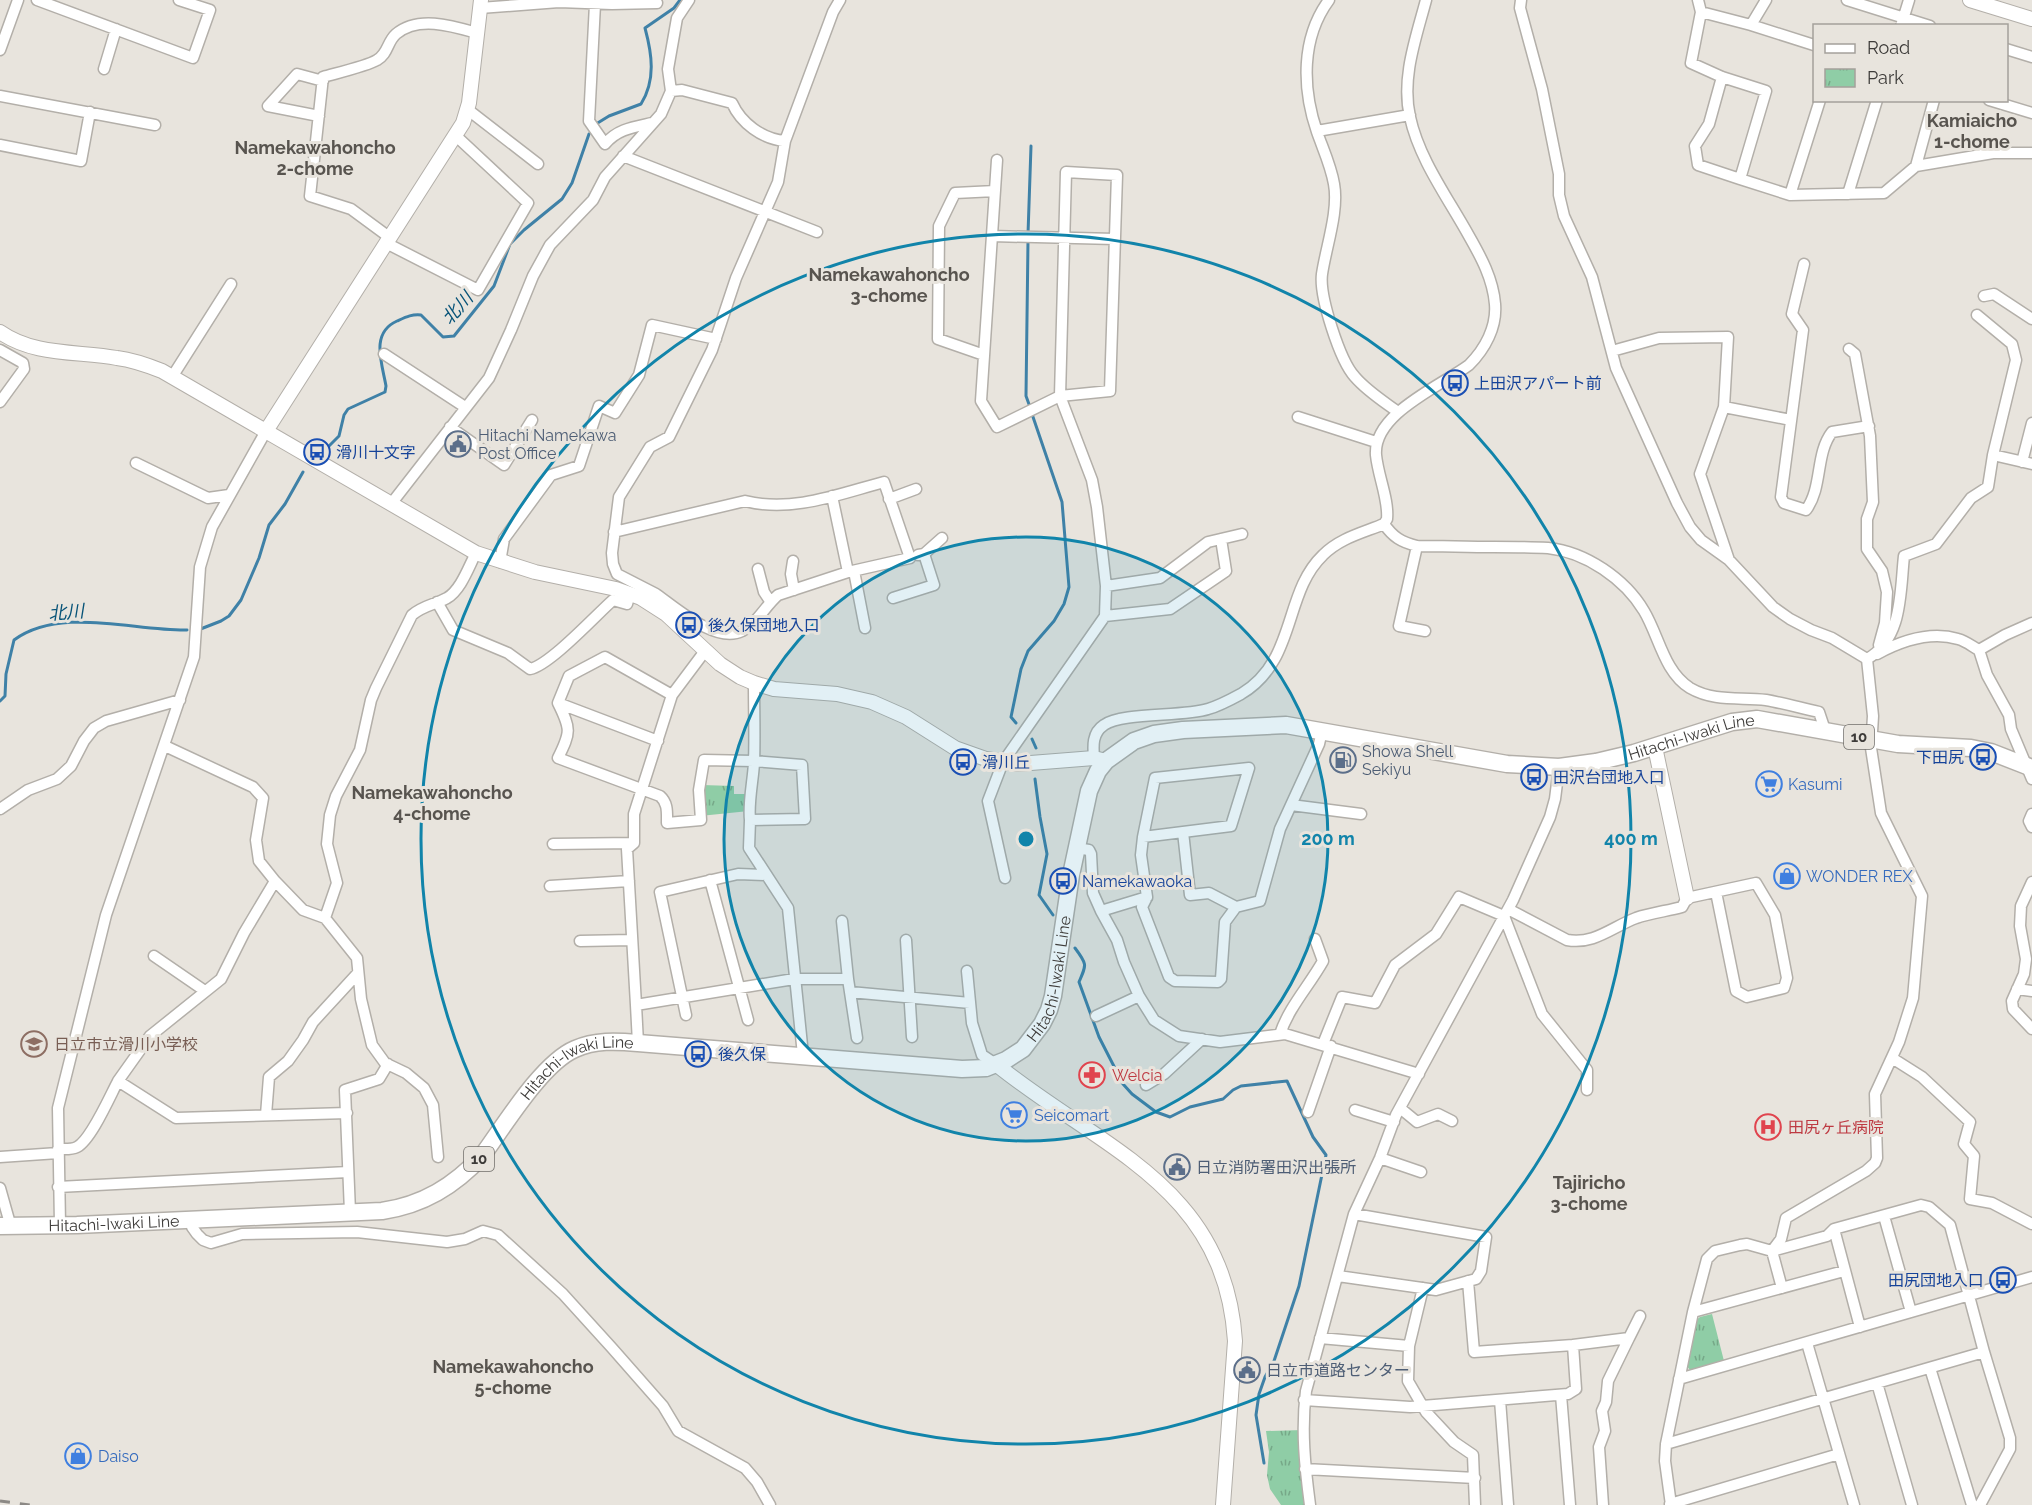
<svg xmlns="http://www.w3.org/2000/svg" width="2032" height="1505" font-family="Raleway,'Noto Sans JP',sans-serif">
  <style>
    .park { fill: url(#park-tufts) }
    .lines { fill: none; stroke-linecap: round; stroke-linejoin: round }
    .stream { stroke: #3f81a7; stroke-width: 3 }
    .minor-casing { stroke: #b3afa9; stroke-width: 13 }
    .tertiary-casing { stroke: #b3afa9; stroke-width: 16 }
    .primary-casing { stroke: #b3afa9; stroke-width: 19 }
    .minor { stroke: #fff; stroke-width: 10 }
    .tertiary { stroke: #fff; stroke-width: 14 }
    .primary { stroke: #fff; stroke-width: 16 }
    .rail { stroke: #8c8985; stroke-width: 3; stroke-dasharray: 10 10; stroke-linecap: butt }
    .ring { fill: none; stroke: #1184aa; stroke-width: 3 }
    .labels { text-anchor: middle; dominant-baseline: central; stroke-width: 6; stroke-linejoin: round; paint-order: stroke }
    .shield { fill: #e8e4dd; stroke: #706e6a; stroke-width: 1.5 }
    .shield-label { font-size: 15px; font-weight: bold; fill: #3d3b39 }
    .transit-label { font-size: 16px; fill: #164399; stroke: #e8e4dd; text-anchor: start }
    .service-label { font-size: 16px; fill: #4e5e75; stroke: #e8e4dd; text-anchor: start }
    .street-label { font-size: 16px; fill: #3d3b39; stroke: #e8e4dd }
    .shop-label { font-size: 16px; fill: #366cbe; stroke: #e8e4dd; text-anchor: start }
    .education-label { font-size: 16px; fill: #785e54; stroke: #e8e4dd; text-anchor: start }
    .health-label { font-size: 16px; fill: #be3a42; stroke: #e8e4dd; text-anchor: start }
    .neighbourhood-label { font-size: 18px; font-weight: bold; fill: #58544f; stroke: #e8e4dd }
    .water-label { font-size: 18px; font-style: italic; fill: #075378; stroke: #e8e4dd }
    .centre { fill: #1184aa; stroke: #e8e4dd; stroke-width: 3 }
    .ring-label { font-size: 18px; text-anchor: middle; font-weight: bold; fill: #1184aa; stroke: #e8e4dd; stroke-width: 6; stroke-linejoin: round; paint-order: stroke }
  </style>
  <defs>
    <pattern id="park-tufts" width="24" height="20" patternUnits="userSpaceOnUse" patternTransform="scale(1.5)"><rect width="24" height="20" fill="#8fcda6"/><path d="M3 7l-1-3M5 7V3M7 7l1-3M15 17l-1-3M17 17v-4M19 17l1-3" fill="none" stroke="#76a888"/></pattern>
  </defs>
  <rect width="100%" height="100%" fill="#e8e4dd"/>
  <path class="park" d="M702 785 734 786V794H752L749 811 700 816Z
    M1712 1314 1724 1361 1690 1370 1686 1365 1695 1321 1700 1317Z
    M1303 1430 1310 1505H1281L1270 1489 1267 1475 1269 1452 1266 1431Z"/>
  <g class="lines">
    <path class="stream" d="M596 124 609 116 641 104C656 80 652 54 645 28L674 8 680 0
      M1028 234 1031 146
      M1028 241 1026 396 1030 407
      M323 452 339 436 344 415 348 409 385 392 386 386C382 363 370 333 397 321 406 317 412 314 421 315L443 337 454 336 494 286 510 244 524 230 562 199 572 183 589 134
      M198 630 221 621 229 616 241 600 259 558 269 525 285 504 303 472
      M0 701 5 696 6 674 14 640C61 606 133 631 187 630
      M1016 723 1011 717 1021 669 1028 651 1054 621 1064 604 1069 587 1062 502 1032 414
      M1032 739 1036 748
      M1035 779 1040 817 1047 854 1039 895 1053 915
      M1075 948C1087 964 1087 964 1079 982L1099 1037 1123 1084 1132 1094 1156 1112 1170 1117 1190 1107 1223 1099 1233 1090 1241 1086 1287 1081 1313 1137 1326 1155 1299 1286 1274 1361 1265 1377 1259 1394 1256 1415 1264 1463"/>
    <g class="minor-casing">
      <path id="minor" d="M37 0 193 58 210 10 179 0
        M1329 0C1301 38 1302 88 1317 132 1323 149 1331 166 1334 184 1339 211 1326 247 1322 274 1319 296 1340 361 1355 377 1367 391 1383 401 1398 412
        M1521 0 1520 8 1542 89 1559 174V195L1564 216 1592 277 1616 368 1677 503 1690 527 1701 540 1729 560 1773 607 1790 619 1811 630 1832 638 1867 659
        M1698 0 1701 12 1751 25 1814 45
        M1847 0 1930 26
        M595 4 589 121 605 144C617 129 634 127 652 123
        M480 8 559 2 612 4 657 3
        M1701 12 1691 63 1722 77 1766 91 1740 179 1790 195 1884 193 1916 166 1993 153H2032
        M1751 25 1766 0
        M1901 26 1909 0
        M2006 49 2032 57
        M0 50 18 0
        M104 69 116 29
        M1722 77 1709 124 1695 146 1698 165 1740 179
        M671 91 682 90 732 103C741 123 762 139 785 141
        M0 96 155 125
        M1989 100 2032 113
        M467 109 538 164
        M319 116 268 106 297 74 323 81
        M1317 131 1410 115
        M0 145 81 161 90 112
        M623 156 817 232
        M997 160 981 401 997 427 1060 396 1110 391 1117 175 1066 172 1060 396 1092 480 1097 507 1106 586 1105 616 1003 762 988 801 1005 878
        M1916 166 1934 100
        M1848 194 1877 100
        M1790 195 1820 100
        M992 236 1115 239
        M389 237 351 209 310 196 323 77C337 73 367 66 377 60 388 54 387 42 396 34 418 15 453 26 477 33
        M386 243 478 290 528 203 455 135
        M1804 264 1792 314 1803 330 1781 497 1784 503 1806 510C1823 487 1815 454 1832 432L1869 426
        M1984 296 1994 294 2032 319
        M1849 349 1855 354 1870 436 1873 502 1867 519V549L1882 571 1887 592 1885 623 1879 645
        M0 350 23 363 24 369 0 402
        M1612 351 1659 338 1728 337 1724 407 1700 474 1729 560
        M384 354 465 407
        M984 355 938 339 939 226 955 193 995 191
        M172 377 231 284
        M1724 407 1791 420
        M1298 417 1376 442
        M450 427 504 465 532 420
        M1993 455 2032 464
        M2022 462 2032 423
        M136 463 208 498 229 495
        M832 496 848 572
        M889 499 916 489
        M391 504 489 378 511 330 533 276 550 245 593 200 605 177 661 114 671 91 668 69 677 18 689 0
        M1384 524C1393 537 1401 542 1417 546 1442 546 1468 547 1494 547 1512 547 1530 547 1548 548 1586 552 1625 579 1644 611 1659 636 1664 672 1690 688 1714 702 1740 697 1766 700 1783 703 1801 708 1819 712L1825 730
        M614 532 745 501C792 513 839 494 884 482L910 558 848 572 778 595C765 606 757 624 742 631 716 644 676 608 656 594
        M1417 546 1399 626 1425 631
        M918 555 924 554 942 538
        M793 561 791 574 794 590
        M500 562 504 539 551 475 579 466 599 406 615 413 639 375 652 325 716 339
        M758 569 764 592 770 601
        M854 571 865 628
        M1106 586 1160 578 1208 542 1242 534
        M893 598 934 585 924 554
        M437 602 453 630 508 653 530 669C550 665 595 616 613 600L627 604 630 594
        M652 604 656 594 617 574 613 564 612 553 619 497 650 447 669 437 712 350 736 278 778 182 785 141 833 12 840 0
        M1105 616 1170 609 1226 571 1221 539
        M1979 650 1987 675 2009 715 2011 729 2032 779
        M1877 654C1901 641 1931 631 1958 639 1966 641 1973 647 1979 650L2005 635 2032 623
        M558 703C571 729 571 732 558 758L660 796C668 803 667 812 667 823L701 820 699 790 704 760 754 761 802 765 805 819 750 820 749 848 788 908 803 1055
        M658 741 558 703 569 676 605 657 672 695
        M165 746 253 787 263 798 256 840 259 861 275 881
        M1094 758C1093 746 1092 733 1104 725 1122 712 1183 717 1208 709 1219 706 1230 700 1241 694 1297 661 1283 593 1323 555 1340 538 1362 533 1384 524L1387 519C1389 500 1378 476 1376 455 1373 414 1439 387 1469 365 1485 349 1497 327 1495 304 1493 279 1481 257 1469 236 1448 198 1419 159 1410 117 1401 78 1416 38 1426 0
        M1291 805 1361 814
        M0 809 28 790 57 779 71 766 84 741 94 728 106 721 180 700
        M2032 814 2029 821 2032 827
        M750 820C748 803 753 781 754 763 755 736 754 709 754 683
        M1183 832 1190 895 1209 893 1236 907
        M1143 837 1155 778 1249 768 1231 826 1143 837 1141 855 1147 897 1101 911 1117 940 1124 962 1139 996 1154 1020 1179 1036 1220 1042 1285 1034 1419 1074
        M553 844 634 843
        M1076 848 1089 850 1091 854 1093 893 1101 911
        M710 880 748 1020
        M2032 882 2021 906 2020 926 2026 959 2024 974 2012 1001 2013 1009 2032 1029
        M550 886 629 881
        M1147 897 1142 907 1169 977 1175 981 1218 982 1221 979 1225 922 1236 907 1260 901 1280 829 1319 744 1322 731
        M1508 909 1567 940C1594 945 1612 927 1636 918 1651 913 1667 911 1682 907L1687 898 1756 883 1775 915 1787 978 1784 988 1747 997 1736 991 1716 892
        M842 921 848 979
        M906 940 912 1037
        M580 941 632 940
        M154 956 205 991
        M967 971 972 1023 982 1055 997 1065
        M2017 989 2032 991
        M850 992 857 1038
        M636 1005 627 849 634 843V814L672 695 705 651
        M686 1015 660 892 738 874 766 875
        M1096 1016 1139 996
        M1280 1034C1289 1007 1309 986 1323 961L1315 939
        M638 1043 636 1005 794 979H848L850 992 970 1003
        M1323 1044 1342 997 1375 1003 1395 965 1436 934 1459 897 1504 916 1542 1014 1587 1070V1090
        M1892 1058 1922 1077 1970 1122 1964 1144 1974 1156 1970 1199 1992 1203 2032 1224
        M118 1081 150 1036 221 979 244 933 275 881 303 910 325 918
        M1146 1085 1164 1074 1202 1039
        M1400 1108 1417 1122 1438 1114 1452 1121
        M1355 1110 1394 1122
        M1308 1112 1331 1046
        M266 1115 269 1077 288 1061 303 1040 313 1022 358 973
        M58 1149C64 1149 71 1150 77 1147 91 1140 110 1096 118 1081L176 1118 347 1113
        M0 1157 58 1153
        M438 1157 433 1105 424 1088 406 1073 385 1063 372 1045 361 999 357 958 325 918 337 883 327 844 330 815 336 796 360 750 371 700 376 688 412 615C424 605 434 605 447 598 461 590 469 566 476 553
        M1380 1158 1421 1172
        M58 1187 348 1172
        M0 1188 9 1220 8 1226
        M350 1212 345 1090 379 1079 388 1064
        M1884 1216 1911 1312
        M190 1220 192 1227 197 1234 203 1240 211 1243 242 1234 357 1232 447 1242 465 1239 483 1231 498 1235 563 1294 612 1348 663 1406 678 1431 745 1468 757 1482 770 1505
        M60 1225 58 1108 106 915 194 657 200 567 212 527 266 431
        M1834 1229 1860 1327
        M1338 1276 1436 1290 1476 1279 1481 1271 1486 1237 1354 1214
        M1423 1288 1409 1346 1408 1381 1426 1412 1454 1442 1473 1455 1475 1505
        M1782 1288 1772 1251 1781 1239 1786 1218 1866 1171 1875 1163 1877 1158 1875 1094 1899 1042 1913 998 1922 896 1881 813 1871 748 1873 716 1867 659C1903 639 1900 592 1904 556L1936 544 1971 498 1988 487 1993 455 2016 360 2012 344 1977 315
        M1693 1312 1844 1271
        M1320 1338 1409 1346
        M1629 1338 1640 1316
        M1807 1343 1854 1505
        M1573 1345 1629 1338 1608 1381 1606 1402 1602 1411 1605 1431 1599 1447 1603 1505
        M1930 1368 1972 1505
        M1679 1379 2032 1277
        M1877 1383 1912 1505
        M1561 1395 1570 1505
        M1304 1400 1410 1407 1568 1394 1576 1389 1573 1345 1474 1352 1468 1281
        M1500 1400 1508 1505
        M1666 1444 1984 1352
        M1305 1469 1475 1478
        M1670 1504 1839 1454
        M1310 1505C1305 1467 1301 1430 1306 1391L1354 1214 1380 1158 1396 1115 1513 900 1550 817 1555 799 1559 767
        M1671 1505 1665 1461 1666 1444 1693 1312 1707 1259 1715 1251 1740 1245 1747 1244 1772 1251 1827 1236 1834 1229 1921 1205 1929 1207 1950 1225 1984 1352 2010 1438V1449L1980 1505"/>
    </g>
    <g class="tertiary-casing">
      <path id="tertiary" d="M1970 0 2032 19
        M0 332C34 356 78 351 117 358 133 360 147 365 162 371L476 553 535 572 616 589 641 598 666 614 720 664 740 677 754 683 774 689 837 694 872 702 906 717 955 748 986 759 1018 764 1094 758 1106 761
        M266 431 463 123 469 103 481 0
        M1655 747 1687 898
        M997 1065C1101 1149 1225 1186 1235 1341L1223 1505"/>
    </g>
    <g class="primary-casing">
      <g id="primary">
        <path id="s1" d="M0 1226 77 1225 382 1211C423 1205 454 1186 482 1156 504 1126 542 1063 575 1049 595 1040 616 1041 638 1043L962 1069 986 1068 1006 1060 1023 1049 1042 1024 1049 1010 1053 996 1071 875 1089 791 1098 771 1106 761 1134 741 1154 734 1183 730 1286 725 1507 764 1559 767 1596 762 1634 753 1732 722 1757 719 1898 744 1971 748 1991 752 2032 768"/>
      </g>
    </g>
    <use href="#minor" class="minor"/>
    <use href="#tertiary" class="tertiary"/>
    <use href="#primary" class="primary"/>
    <path class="rail" d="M0 1501 30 1505"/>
  </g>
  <circle cx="1026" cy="839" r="302" fill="#1184aa" fill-opacity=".12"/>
  <g class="ring">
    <circle cx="1026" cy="839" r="302"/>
    <circle cx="1026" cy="839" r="605"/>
  </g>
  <defs>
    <g id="bus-ring" transform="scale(1.35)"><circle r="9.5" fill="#e8e4dd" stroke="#1a4fb4" stroke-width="1.5"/><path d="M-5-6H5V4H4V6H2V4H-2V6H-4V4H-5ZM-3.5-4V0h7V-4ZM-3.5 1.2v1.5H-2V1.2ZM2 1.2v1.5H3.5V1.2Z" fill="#1a4fb4"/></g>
    <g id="civic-ring" transform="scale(1.35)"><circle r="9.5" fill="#e8e4dd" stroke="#5c6f8a" stroke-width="1.5"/><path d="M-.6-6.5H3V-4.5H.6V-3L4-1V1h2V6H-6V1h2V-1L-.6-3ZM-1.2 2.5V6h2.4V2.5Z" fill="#5c6f8a"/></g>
    <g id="fuel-ring" transform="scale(1.35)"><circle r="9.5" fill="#e8e4dd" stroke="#5c6f8a" stroke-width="1.5"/><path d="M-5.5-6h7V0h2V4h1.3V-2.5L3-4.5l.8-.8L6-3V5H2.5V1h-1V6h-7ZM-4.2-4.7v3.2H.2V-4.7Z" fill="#5c6f8a"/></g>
    <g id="supermarket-ring" transform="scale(1.35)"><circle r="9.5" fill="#e8e4dd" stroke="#3f7fe0" stroke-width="1.5"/><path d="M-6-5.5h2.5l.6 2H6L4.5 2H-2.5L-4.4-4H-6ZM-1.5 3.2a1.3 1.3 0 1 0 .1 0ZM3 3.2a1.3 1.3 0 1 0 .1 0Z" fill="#3f7fe0"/></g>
    <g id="shop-ring" transform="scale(1.35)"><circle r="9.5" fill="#e8e4dd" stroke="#3f7fe0" stroke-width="1.5"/><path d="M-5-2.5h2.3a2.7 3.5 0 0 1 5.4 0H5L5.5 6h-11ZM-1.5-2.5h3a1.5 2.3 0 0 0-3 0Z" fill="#3f7fe0"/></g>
    <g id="school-ring" transform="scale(1.35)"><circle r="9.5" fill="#e8e4dd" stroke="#8d6e63" stroke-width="1.5"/><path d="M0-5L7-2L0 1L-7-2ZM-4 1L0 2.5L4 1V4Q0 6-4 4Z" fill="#8d6e63"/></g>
    <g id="pharmacy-ring" transform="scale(1.35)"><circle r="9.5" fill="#e8e4dd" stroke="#e0444e" stroke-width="1.5"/><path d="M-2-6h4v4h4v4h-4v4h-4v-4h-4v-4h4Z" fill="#e0444e"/></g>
    <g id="hospital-ring" transform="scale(1.35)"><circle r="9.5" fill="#e8e4dd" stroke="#e0444e" stroke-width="1.5"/><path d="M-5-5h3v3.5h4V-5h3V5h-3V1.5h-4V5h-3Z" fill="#e0444e"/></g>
  </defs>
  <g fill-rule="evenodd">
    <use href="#bus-ring" x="1455" y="383"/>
    <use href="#civic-ring" x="458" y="444"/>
    <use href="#bus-ring" x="317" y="452"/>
    <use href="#bus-ring" x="689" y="625"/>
    <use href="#bus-ring" x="1983" y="757"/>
    <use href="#fuel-ring" x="1343" y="760"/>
    <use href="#bus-ring" x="963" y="762"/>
    <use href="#bus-ring" x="1534" y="777"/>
    <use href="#supermarket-ring" x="1769" y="784"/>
    <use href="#shop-ring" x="1787" y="876"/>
    <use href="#bus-ring" x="1063" y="881"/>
    <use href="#school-ring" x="34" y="1044"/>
    <use href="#bus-ring" x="698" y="1054"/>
    <use href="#pharmacy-ring" x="1092" y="1075"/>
    <use href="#supermarket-ring" x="1014" y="1115"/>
    <use href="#hospital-ring" x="1768" y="1127"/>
    <use href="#civic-ring" x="1177" y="1167"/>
    <use href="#bus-ring" x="2003" y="1280"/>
    <use href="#civic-ring" x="1247" y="1370"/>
    <use href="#shop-ring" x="78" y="1456"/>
  </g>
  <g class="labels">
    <g class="shield">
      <rect x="1844" y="725" width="30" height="24" rx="4.5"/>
      <rect x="464" y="1147" width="30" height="24" rx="4.5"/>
    </g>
    <g class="shield-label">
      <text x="1859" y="737">10</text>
      <text x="479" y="1159">10</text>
    </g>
    <g class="transit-label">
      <text x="1474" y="383">上田沢アパート前</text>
      <text x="336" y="452">滑川十文字</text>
      <text x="708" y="625">後久保団地入口</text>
      <text x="1964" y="757" text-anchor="end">下田尻</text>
      <text x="982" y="762">滑川丘</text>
      <text x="1553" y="777">田沢台団地入口</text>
      <text x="1082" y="881">Namekawaoka</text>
      <text x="718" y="1054">後久保</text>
      <text x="1984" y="1280" text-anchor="end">田尻団地入口</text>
    </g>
    <g class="service-label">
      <text x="478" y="435">Hitachi Namekawa<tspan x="478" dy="18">Post Office</tspan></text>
      <text x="1362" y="751">Showa Shell<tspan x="1362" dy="18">Sekiyu</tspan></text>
      <text x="1196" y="1167">日立消防署田沢出張所</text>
      <text x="1266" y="1370">日立市道路センター</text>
    </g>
    <g class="street-label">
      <text stroke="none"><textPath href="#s1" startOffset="2002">Hitachi-Iwaki Line</textPath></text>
      <text stroke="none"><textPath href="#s1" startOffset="1174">Hitachi-Iwaki Line</textPath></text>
      <text stroke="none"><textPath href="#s1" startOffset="636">Hitachi-Iwaki Line</textPath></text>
      <text stroke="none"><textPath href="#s1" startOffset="114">Hitachi-Iwaki Line</textPath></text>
    </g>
    <g class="shop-label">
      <text x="1788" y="784">Kasumi</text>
      <text x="1806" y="876">WONDER REX</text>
      <text x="1034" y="1115">Seicomart</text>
      <text x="98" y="1456">Daiso</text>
    </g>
    <g class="education-label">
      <text x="54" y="1044">日立市立滑川小学校</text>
    </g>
    <g class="health-label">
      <text x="1112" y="1075">Welcia</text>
      <text x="1788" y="1127">田尻ヶ丘病院</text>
    </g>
    <g class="neighbourhood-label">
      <text x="1972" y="120">Kamiaicho<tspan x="1972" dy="21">1-chome</tspan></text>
      <text x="315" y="147">Namekawahoncho<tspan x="315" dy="21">2-chome</tspan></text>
      <text x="889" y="274">Namekawahoncho<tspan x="889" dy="21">3-chome</tspan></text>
      <text x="432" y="792">Namekawahoncho<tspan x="432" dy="21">4-chome</tspan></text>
      <text x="1589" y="1182">Tajiricho<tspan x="1589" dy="21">3-chome</tspan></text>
      <text x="513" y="1366">Namekawahoncho<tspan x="513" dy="21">5-chome</tspan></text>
    </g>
    <g class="water-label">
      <text transform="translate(457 308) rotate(-48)">北川</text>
      <text transform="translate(66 612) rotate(-5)">北川</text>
    </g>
  </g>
  <circle cx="1026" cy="839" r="9" class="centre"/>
  <g class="ring-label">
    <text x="1328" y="845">200 m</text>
    <text x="1631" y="845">400 m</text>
  </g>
  <rect x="1813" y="24" width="195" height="78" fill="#e8e4dd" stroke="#a4a09b" stroke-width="1.5"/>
  <rect x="1825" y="44" width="30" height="9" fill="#ffffff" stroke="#a4a09b" stroke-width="1.5"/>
  <text x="1867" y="54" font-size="18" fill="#3d3b39">Road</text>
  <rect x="1825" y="69" width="30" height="18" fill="url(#park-tufts)" stroke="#a4a09b" stroke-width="1.5"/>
  <text x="1867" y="84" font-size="18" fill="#3d3b39">Park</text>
</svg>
